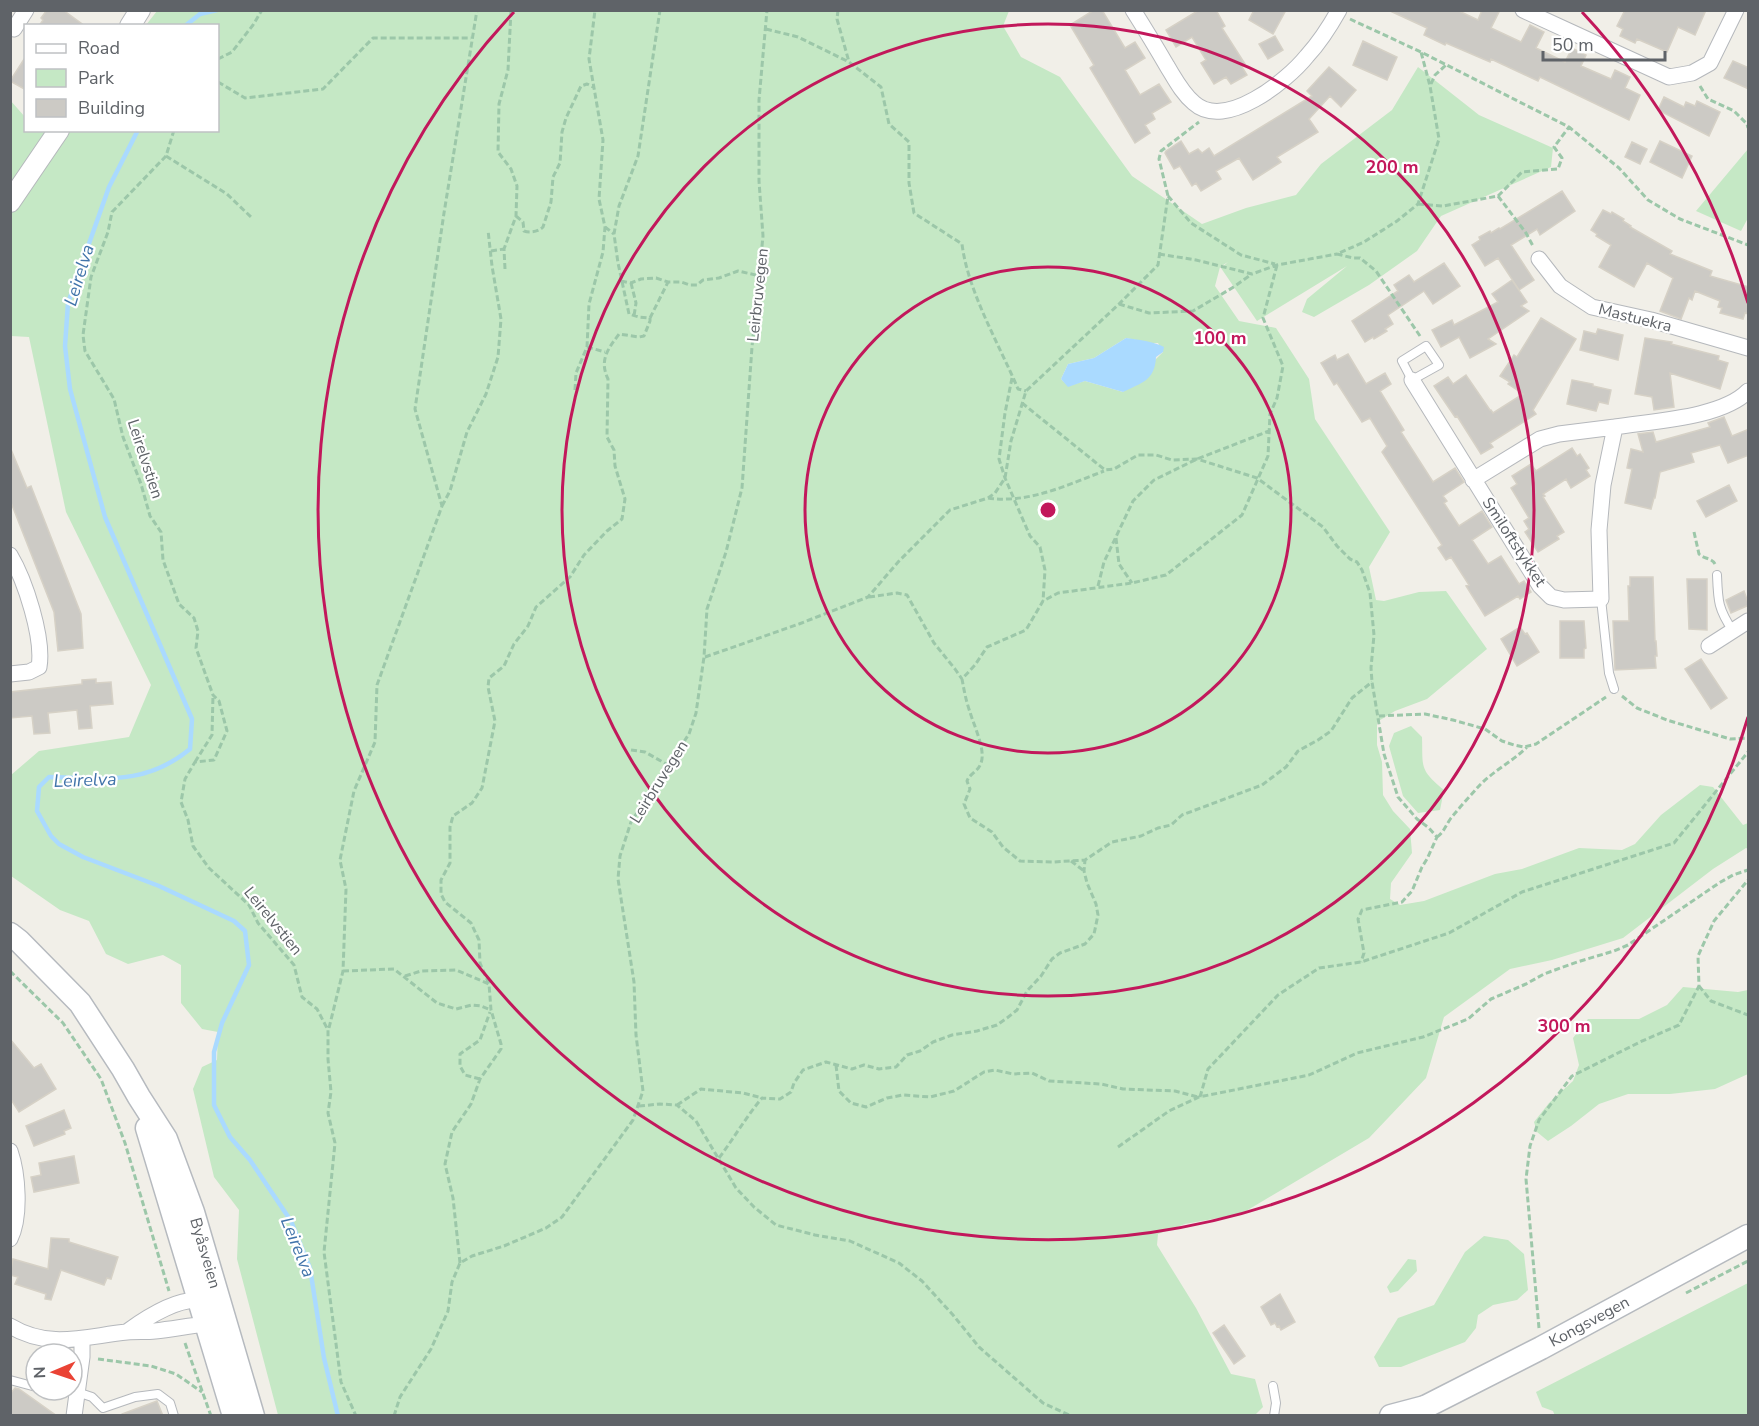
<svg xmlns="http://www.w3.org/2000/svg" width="1759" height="1426" font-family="'Nunito Sans',sans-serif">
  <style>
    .green { fill: #c5e8c5; fill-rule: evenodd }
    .water { fill: #aadaff }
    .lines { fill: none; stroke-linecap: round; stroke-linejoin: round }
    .stream { stroke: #aadaff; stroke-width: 4.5 }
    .building { fill: #cccac5; stroke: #d6d1c6; stroke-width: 1.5 }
    .service-casing { stroke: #b5b8bc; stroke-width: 10 }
    .minor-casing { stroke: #b5b8bc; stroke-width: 17 }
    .tertiary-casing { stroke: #b5b8bc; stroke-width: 22 }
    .secondary-casing { stroke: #b6babf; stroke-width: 25 }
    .path { stroke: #9cc7a9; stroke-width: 3; stroke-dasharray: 6 3; stroke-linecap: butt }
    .service { stroke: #fff; stroke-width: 8 }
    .minor { stroke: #fff; stroke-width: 15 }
    .tertiary { stroke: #fff; stroke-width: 20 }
    .secondary { stroke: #fff; stroke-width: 22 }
    .ring { fill: none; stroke: #c2185b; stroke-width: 3 }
    .labels { text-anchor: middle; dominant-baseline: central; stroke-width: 4.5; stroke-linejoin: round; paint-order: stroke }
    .street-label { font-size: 16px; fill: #5f6368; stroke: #fff }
    .water-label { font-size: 18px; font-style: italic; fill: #4174aa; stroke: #fff }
    .centre { fill: #c2185b; stroke: #fff; stroke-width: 3 }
    .ring-label { font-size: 18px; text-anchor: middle; font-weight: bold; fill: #c2185b; stroke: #fff; stroke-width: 4.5; stroke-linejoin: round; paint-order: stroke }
  </style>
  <rect width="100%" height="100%" fill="#f1efe8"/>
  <path class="green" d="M157 11H1009L1003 26 1021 57 1060 77 1132 176 1202 224 1246 208 1296 195 1321 164 1392 110 1418 67 1479 115 1553 148 1551 167 1441 216 1417 251 1369 285 1314 317 1302 312 1307 299 1347 266 1257 321 1221 268 1228 262 1220 267 1215 286 1239 321 1276 328 1309 379 1315 419 1390 532 1369 567 1376 600 1384 601 1419 592 1446 591 1487 649 1427 699 1395 711 1377 722V745L1382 762 1383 795 1393 811 1410 829 1412 853 1391 883 1390 899 1400 905 1424 901 1495 874 1522 869 1579 848 1622 850 1635 844 1661 815 1700 785 1713 787 1743 825 1748 823V849L1746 848 1713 869 1623 938 1552 960 1510 969 1444 1017 1426 1078 1369 1138 1241 1214 1185 1224 1158 1234 1157 1245 1196 1308 1231 1374 1255 1379 1263 1407 1255 1415H278L237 1259 239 1210 214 1177 193 1089 202 1067 217 1060 218 1032 202 1029 181 1003V965L163 955 128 964 106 954 89 921 60 910 11 876V775L39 751 129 737 151 685 66 512 29 337 11 336 10 100 25 117 26 130 46 131 65 136 70 130H218V26L146 25ZM1126 338 1151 343H1158L1163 352 1123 392 1085 381 1068 386 1061 379 1068 364 1094 358Z
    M1748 149V218L1741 231 1696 211Z
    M1411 726 1422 737C1423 768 1419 769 1444 790L1440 810 1418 813 1403 796 1389 746 1394 733Z
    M1683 987 1738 992 1748 990V1074L1715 1089 1670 1094H1628L1599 1104 1571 1126 1548 1141 1537 1132 1534 1122 1549 1103 1573 1081 1579 1065 1573 1038 1588 1019H1639L1667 1005Z
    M1484 1236 1508 1240 1524 1254 1528 1290 1517 1300 1493 1305 1478 1315 1476 1328 1465 1342 1401 1367H1379L1374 1357 1398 1318 1434 1305 1465 1252Z
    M1408 1259 1416 1260 1417 1271 1398 1291 1390 1293 1387 1287Z
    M1748 1283V1415L1555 1416 1553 1411 1542 1407 1536 1392Z"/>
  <path class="water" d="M1126 338C1136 339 1156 342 1164 347L1163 352 1156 357C1155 381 1141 383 1123 392L1085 381 1068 387 1061 379 1068 364 1094 358Z"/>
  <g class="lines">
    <path class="stream" d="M185 26 200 14 217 10
      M138 130 109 187 68 303 65 346 70 389 105 517 192 719 190 749C145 786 104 778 49 777L39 787 37 811 51 836 59 844 83 857 159 886 234 921 245 931 249 965 222 1023 214 1052V1105L230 1137 250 1160 291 1221 310 1268 324 1358 338 1416"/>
  </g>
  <path class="building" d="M47 10H63L85 26H39L43 20 41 18Z
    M1094 10H1102L1125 48 1135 42 1145 58 1125 70 1140 95 1159 84 1171 102 1152 113 1155 119 1145 125 1150 133 1135 143 1090 68 1094 65 1070 25Z
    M1199 10H1216L1225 26 1222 28 1245 64 1242 67 1247 75 1231 84 1226 77 1214 84 1201 63 1206 60 1192 37 1176 47 1166 30Z
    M1254 10H1286L1273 34 1249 20Z
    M1388 10H1457L1478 20 1482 10H1500L1491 28 1521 42 1530 25 1544 32 1536 48 1565 62 1572 48 1586 55 1581 66 1611 79 1615 70 1630 77 1625 88 1640 95 1629 120 1540 77 1538 81 1491 59 1490 62 1446 43 1445 45 1424 35 1427 28Z
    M1625 10H1706L1695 35 1678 27 1667 52 1637 39 1635 43 1620 36 1623 29 1617 26Z
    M1275 36 1283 50 1268 59 1259 44Z
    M1363 41 1397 57 1387 80 1353 65Z
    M26 56V90L10 81Z
    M1733 61 1749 68V89L1724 78Z
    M1329 67 1356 90 1341 107 1330 96 1309 119 1318 132 1277 157 1281 162 1253 180 1239 158 1216 171 1221 179 1201 191 1196 183 1192 186 1180 166 1174 169 1165 153 1166 151 1181 141 1189 154 1198 149 1202 153 1209 148 1214 156 1312 96 1307 91Z
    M1664 97 1684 107 1686 102 1695 106 1697 101 1720 112 1709 136 1658 110Z
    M1660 141 1692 156 1682 178 1650 162Z
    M1632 142 1647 149 1640 164 1625 157Z
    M1562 191 1575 211 1540 235 1537 229 1511 245 1534 280 1519 290 1498 258 1485 266 1472 245 1480 240 1479 237 1490 231 1491 233 1499 228 1500 229Z
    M1603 210 1611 214 1612 212 1624 219 1623 221 1631 226 1630 227 1672 251 1670 254 1712 271 1710 276 1749 287V314L1745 313 1743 319 1720 313 1722 308 1718 307 1720 301 1695 291 1692 300 1689 298 1681 319 1660 311 1673 278 1647 263 1634 287 1599 267 1611 245 1596 236 1597 234 1591 230Z
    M1444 263 1460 286 1433 304 1424 291 1388 315 1393 324 1385 329 1387 331 1374 339 1373 337 1365 342 1352 321 1398 291 1394 285 1409 275 1414 282Z
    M1512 280 1527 302 1521 306 1529 311 1488 339 1496 344 1470 358 1459 337 1441 347 1432 330 1452 320 1454 325 1498 302 1492 294Z
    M1541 318 1576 339 1533 410 1536 414 1490 443 1493 447 1481 454 1457 416 1455 417 1434 386 1448 377 1453 384 1466 375 1490 410H1491L1493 413 1523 394 1508 384 1510 382 1500 376 1514 355 1517 357Z
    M1598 329 1623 335 1618 360 1580 350 1584 331 1596 334Z
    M1645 338 1672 342 1671 344 1719 356 1718 360 1728 363 1720 389 1670 373 1674 407 1654 410 1652 397 1635 394Z
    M1348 354 1366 384 1385 373 1391 384 1380 391 1404 430 1401 432 1433 482 1455 468 1464 482 1443 496 1447 501 1444 503 1459 526 1482 511 1492 527 1472 540 1488 564 1501 556 1519 584 1524 581 1531 592 1520 599 1518 596 1485 616 1466 586 1469 585 1451 557 1446 560 1438 548 1442 545 1382 452 1387 446 1370 418 1362 422 1337 383 1334 385 1321 363 1335 355 1337 360Z
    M1572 380 1593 384V386L1611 390 1608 404 1599 402 1596 411 1567 404Z
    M1724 417 1732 436 1749 429V455L1728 463 1720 445 1691 453 1694 462 1660 472 1655 498H1654L1651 509 1625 503 1632 469 1627 468 1631 449 1643 452 1638 434 1653 432 1656 442 1710 427 1708 423Z
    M10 447 27 488 31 486 81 614 83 648 58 651 54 612 10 500Z
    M1572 448 1577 456 1580 454 1589 468 1586 470 1590 476 1571 488 1566 479 1543 494 1545 496 1543 497 1564 532 1557 536 1559 539 1538 552 1525 532 1529 529 1524 521 1529 518 1511 488 1517 484 1512 476 1531 464 1536 471Z
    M1729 485 1737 501 1706 517 1697 501Z
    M1630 577H1653L1655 641H1656L1657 656H1655L1656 668 1615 670 1613 621H1629L1628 586H1630Z
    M1687 579H1707V630L1689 629Z
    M1744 591 1749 605 1731 613 1726 600Z
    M1560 621H1584L1586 648 1584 649V658H1560Z
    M1520 627 1525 634 1527 633 1539 652 1517 666 1501 639Z
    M1701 659 1727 698 1711 709 1685 669Z
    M96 679V683L111 682 113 704 90 706 92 728 79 729 77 710 48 713 50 733 34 734 32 716 10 718V692L82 684V680Z
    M10 1039 34 1068 41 1064 56 1089 19 1112 10 1098Z
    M64 1110 71 1128 64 1131 65 1134 34 1146 26 1126Z
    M74 1156 79 1183 34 1192 31 1177 41 1175 39 1163Z
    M51 1238 69 1239V1242L118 1257 111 1279 107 1278 104 1285 61 1270 51 1300 45 1299 46 1294 15 1284 18 1277 10 1275 13 1259 48 1269Z
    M1280 1294 1295 1322 1281 1330 1279 1326 1277 1327 1275 1323 1271 1325 1261 1307Z
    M1224 1325 1245 1356 1234 1364 1213 1333Z
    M15 1388 19 1389 57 1416H10V1394Z
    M157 1401 163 1416H122V1414Z"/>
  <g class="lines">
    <g class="service-casing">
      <path id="service" d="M1426 346 1439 365 1412 380 1402 361Z
        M1717 575C1718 601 1718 609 1733 631
        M1601 599 1609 673 1614 689
        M10 1380 36 1387
        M1273 1386 1276 1403 1274 1416
        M49 1390 77 1392 92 1397 103 1408 135 1397 158 1394 170 1403 174 1416"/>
    </g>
    <g class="minor-casing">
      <path id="minor" d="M1133 10C1145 29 1156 47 1167 66 1175 79 1182 93 1194 103 1225 131 1287 81 1307 56 1319 43 1330 26 1339 10
        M1523 10 1669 77 1692 73 1710 63 1736 10
        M14 29 26 10
        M1539 259 1560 286 1592 307 1651 320 1748 348
        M1412 380 1540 586 1551 597 1564 600 1601 599 1599 530 1603 485 1615 427 1559 434 1540 439 1473 480
        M1615 427C1652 421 1722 418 1748 391
        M10 555C25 580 44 638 39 667L29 672 10 674
        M1709 646 1748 621
        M10 1151C18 1174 21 1217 10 1239
        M10 1326C50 1350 86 1336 127 1332 137 1331 146 1332 155 1331 172 1329 189 1326 206 1324L211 1318
        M128 1331C146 1318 183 1294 206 1302
        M74 1416 82 1357V1339"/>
    </g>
    <g class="tertiary-casing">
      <path id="tertiary" d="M130 26 140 10
        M10 202 59 130"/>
    </g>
    <g class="secondary-casing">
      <g id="secondary">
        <path id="s1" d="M10 934 19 941 80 1003 123 1069 139 1097 166 1139 193 1212 253 1416"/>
        <path d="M147 1128 234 1416"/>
        <path d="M1391 1416 1425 1407"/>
        <path id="s2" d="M1413 1416 1427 1406 1541 1348 1748 1236"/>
      </g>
    </g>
    <path class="path" d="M838 10 837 19 849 62 881 87 889 124 909 142V183L914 213 962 244C968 292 999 344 1018 389L1026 391
      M1350 19 1421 52 1569 127 1619 168 1648 200 1680 219 1748 245
      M766 29 798 37 849 62
      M218 59 232 52 253 25 262 10
      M218 82 245 98 323 89 373 38H471
      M1431 84 1435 75 1446 65
      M1700 86 1708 99 1734 111 1747 124 1748 128
      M174 130 166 156 112 212 108 232 91 277 83 335 85 351 114 399 123 437 141 484 150 516 161 532 163 560 179 604 194 618 198 631 196 648 213 695 219 701 227 731 214 760 195 762 185 779 181 802 188 820 193 846 209 868 249 905 258 923 294 965 302 997 317 1009 328 1030V1059L331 1092 328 1113 335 1143 324 1252 341 1382 356 1416
      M166 156 227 194 252 218
      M1168 196 1191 223 1241 255 1275 264
      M1498 196 1526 233 1533 246
      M1418 204 1443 206 1498 196 1522 172 1558 169 1562 158 1554 147 1569 127
      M516 216 523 222 524 231C530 233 538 232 543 227L551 202 553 177 560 163 562 132 566 118 581 86 587 84 593 87
      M605 227 614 234
      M491 251 504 249
      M1159 254 1196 260 1252 274 1277 265 1337 254
      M1277 265 1263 318 1283 366 1277 398 1270 414 1268 456 1242 515 1166 575 1132 583 1058 593 1043 601 1026 630 987 647 975 665 962 679C964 690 966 701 970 712 974 726 986 750 981 763 978 772 970 773 967 781L970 789 964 804 970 818 992 832 1003 847 1020 861 1053 862 1085 860 1112 842 1141 836 1158 828 1171 825 1182 815 1262 785 1286 767 1298 751 1318 740 1331 731 1352 698 1372 682
      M505 269 504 249 516 216 517 186 511 169 498 152 499 104 508 70 511 10
      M621 281 631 283 641 279 656 278 668 282H681L690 285H697L703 280 719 278 738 271 760 276
      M631 283 636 303 634 316
      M1119 304 1149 313 1193 311 1232 288 1252 274
      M650 318 668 282
      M1420 336 1376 271 1360 258H1353L1337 254 1364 242 1397 221 1418 204 1439 139 1430 86 1421 52
      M587 347 605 352
      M1012 378 1005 413 999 459 1005 478 1030 536 1040 547 1045 570 1043 601
      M575 390 576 373 587 347 589 304 603 252 605 227 599 199 603 140 589 59 595 10
      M1022 403 1105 470 1114 469 1138 455H1156L1172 460 1197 459 1257 478 1323 527 1337 546 1350 559 1357 562 1362 570 1370 593 1374 635 1371 668 1372 682 1384 754 1398 797 1417 819 1429 828 1437 837 1427 859 1422 867 1412 891 1402 902 1362 910 1358 919 1364 953 1361 962
      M988 498C1028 504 1067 485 1104 471
      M442 506 450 491 467 432 486 394 498 357 501 319 492 266 488 230
      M1694 532 1699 554C1704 559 1712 558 1715 564
      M1116 538 1119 564 1132 583
      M1098 586 1104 562 1133 501 1154 480 1197 459 1269 431
      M869 597 897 593 907 595 934 643 955 669 962 679
      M705 657 799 624 868 597 899 561 950 510 988 498 995 493 1005 478 1011 441 1026 391 1119 304 1158 265 1168 196 1159 159 1161 151 1199 122
      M1622 696 1637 708 1667 720 1730 739 1748 738
      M1379 716 1425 714 1453 720 1485 729 1502 741 1514 745 1524 747 1536 744 1606 697
      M631 750 645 752 668 765
      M195 762 212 735 213 695
      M1437 837C1444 832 1446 825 1451 818 1460 807 1470 796 1479 786 1493 771 1512 762 1527 747
      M1071 861 1084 871
      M10 971 63 1023 101 1079 125 1143 169 1291
      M343 971 394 969 437 1003 456 1009 472 1005 481 1006 491 1010
      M405 976 421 971 456 970 489 984
      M1699 986 1711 1001 1748 1015
      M329 1028 343 971 346 889 340 860 354 791 375 742 377 685 442 506 415 409 444 213 477 10
      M836 1065 839 1091 851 1103 866 1107 887 1098 903 1095 930 1097 954 1091 984 1072 995 1070 1013 1074 1032 1073 1049 1081 1101 1084 1123 1089 1175 1091 1198 1097
      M480 1079 465 1075 460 1066V1054L480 1040 490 1012
      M1200 1097 1208 1069 1278 995 1319 968 1361 962 1449 933 1522 892 1674 843 1748 752
      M677 1105 701 1089 743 1093 762 1098
      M639 1106 660 1104 677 1105 696 1121 736 1188 754 1207 776 1225 815 1235 850 1241 899 1263 922 1281 953 1315 979 1347 1043 1403 1071 1416
      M1118 1147 1169 1111 1199 1097 1309 1075 1357 1053 1423 1037 1468 1019 1491 999 1526 984 1544 974 1577 962 1614 951 1628 945 1719 883 1733 875 1748 870
      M719 1158C734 1138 746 1117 762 1098L780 1099 791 1092 794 1083 803 1070 826 1062 852 1069 864 1065 879 1069 896 1067 907 1055 920 1051 933 1042 952 1035 977 1031 997 1025 1007 1018 1017 1010 1027 991 1041 976 1052 959 1060 953 1085 944 1094 934 1098 915 1096 904 1087 883 1084 871 1085 860
      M460 1263 453 1198 445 1164 452 1132 471 1104 480 1079 501 1049V1044L491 1010 489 984 480 963 479 940 471 923 445 902 441 894V880L450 863V827L453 816 472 803 482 788 495 721 488 687 489 678 504 666 514 644 528 626 536 607 570 577 584 555 607 531 622 519 625 499 615 466 614 450 607 437 608 379C599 360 608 349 619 334L639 337 644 336 650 321V318L639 317 629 314 618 263 614 234 619 206 638 156 660 10
      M1686 1293 1748 1261
      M1539 1328 1526 1179 1530 1146 1539 1120 1572 1076 1640 1042 1679 1025 1699 986 1698 956 1714 921 1748 880
      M185 1343 211 1416
      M98 1359 151 1366 176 1374 202 1392
      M394 1416 400 1397 431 1349 448 1311 452 1282 460 1263 472 1256 504 1246 546 1228 562 1217 633 1120 643 1091 636 1035 634 982 618 879 620 856 631 822 689 734 696 713 704 657 707 609 726 552 742 488 752 347 763 236 759 181V100L767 10"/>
    <use href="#service" class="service"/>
    <use href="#minor" class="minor"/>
    <use href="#tertiary" class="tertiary"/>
    <use href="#secondary" class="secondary"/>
  </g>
  <g class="ring">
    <circle cx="1048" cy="510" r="243"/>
    <circle cx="1048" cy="510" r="486"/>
    <path d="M1748 717A730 730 0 1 1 514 12M1582 12A730 730 0 0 1 1748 303"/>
  </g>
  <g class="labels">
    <g class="street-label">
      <text transform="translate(758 295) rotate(-84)">Leirbruvegen</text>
      <text transform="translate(1635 318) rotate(14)">Mastuekra</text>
      <text transform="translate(145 459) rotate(72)">Leirelvstien</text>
      <text transform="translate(1514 542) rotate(57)">Smiloftstykket</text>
      <text transform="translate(659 782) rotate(-58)">Leirbruvegen</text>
      <text transform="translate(273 921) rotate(51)">Leirelvstien</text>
      <text stroke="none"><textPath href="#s1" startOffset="380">Byåsveien</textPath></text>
      <text stroke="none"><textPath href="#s2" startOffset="200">Kongsvegen</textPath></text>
    </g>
    <g class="water-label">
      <text transform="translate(79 275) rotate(-73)">Leirelva</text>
      <text transform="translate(85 780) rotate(-2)">Leirelva</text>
      <text transform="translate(298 1247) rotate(68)">Leirelva</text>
    </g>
  </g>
  <circle cx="1048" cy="510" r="9" class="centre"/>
  <g class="ring-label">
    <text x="1392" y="173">200 m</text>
    <text x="1220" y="344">100 m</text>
    <text x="1564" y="1032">300 m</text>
  </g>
  <rect width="1759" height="1426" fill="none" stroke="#5f6368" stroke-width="24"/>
  <rect x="24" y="24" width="195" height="108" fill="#ffffff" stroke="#bfc1c3" stroke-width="1.5"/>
  <rect x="36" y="44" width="30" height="9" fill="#ffffff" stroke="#bfc1c3" stroke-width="1.5"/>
  <text x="78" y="54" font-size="18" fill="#5f6368">Road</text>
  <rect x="36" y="69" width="30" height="18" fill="#c5e8c5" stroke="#bfc1c3" stroke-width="1.5"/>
  <text x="78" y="84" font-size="18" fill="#5f6368">Park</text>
  <rect x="36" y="99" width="30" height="18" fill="#cccac5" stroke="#bfc1c3" stroke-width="1.5"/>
  <text x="78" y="114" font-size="18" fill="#5f6368">Building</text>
  <g transform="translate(54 1372) rotate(268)"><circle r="28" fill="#ffffff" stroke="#bfc1c3" stroke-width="1.5"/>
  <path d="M0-4.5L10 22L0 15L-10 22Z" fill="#ea4335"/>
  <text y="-9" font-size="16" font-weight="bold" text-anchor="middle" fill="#5f6368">N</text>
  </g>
  <path d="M1543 51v9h122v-9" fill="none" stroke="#5f6368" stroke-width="3"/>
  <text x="1552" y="51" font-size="18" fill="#5f6368" stroke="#ffffff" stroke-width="4.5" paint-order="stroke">50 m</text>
</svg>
